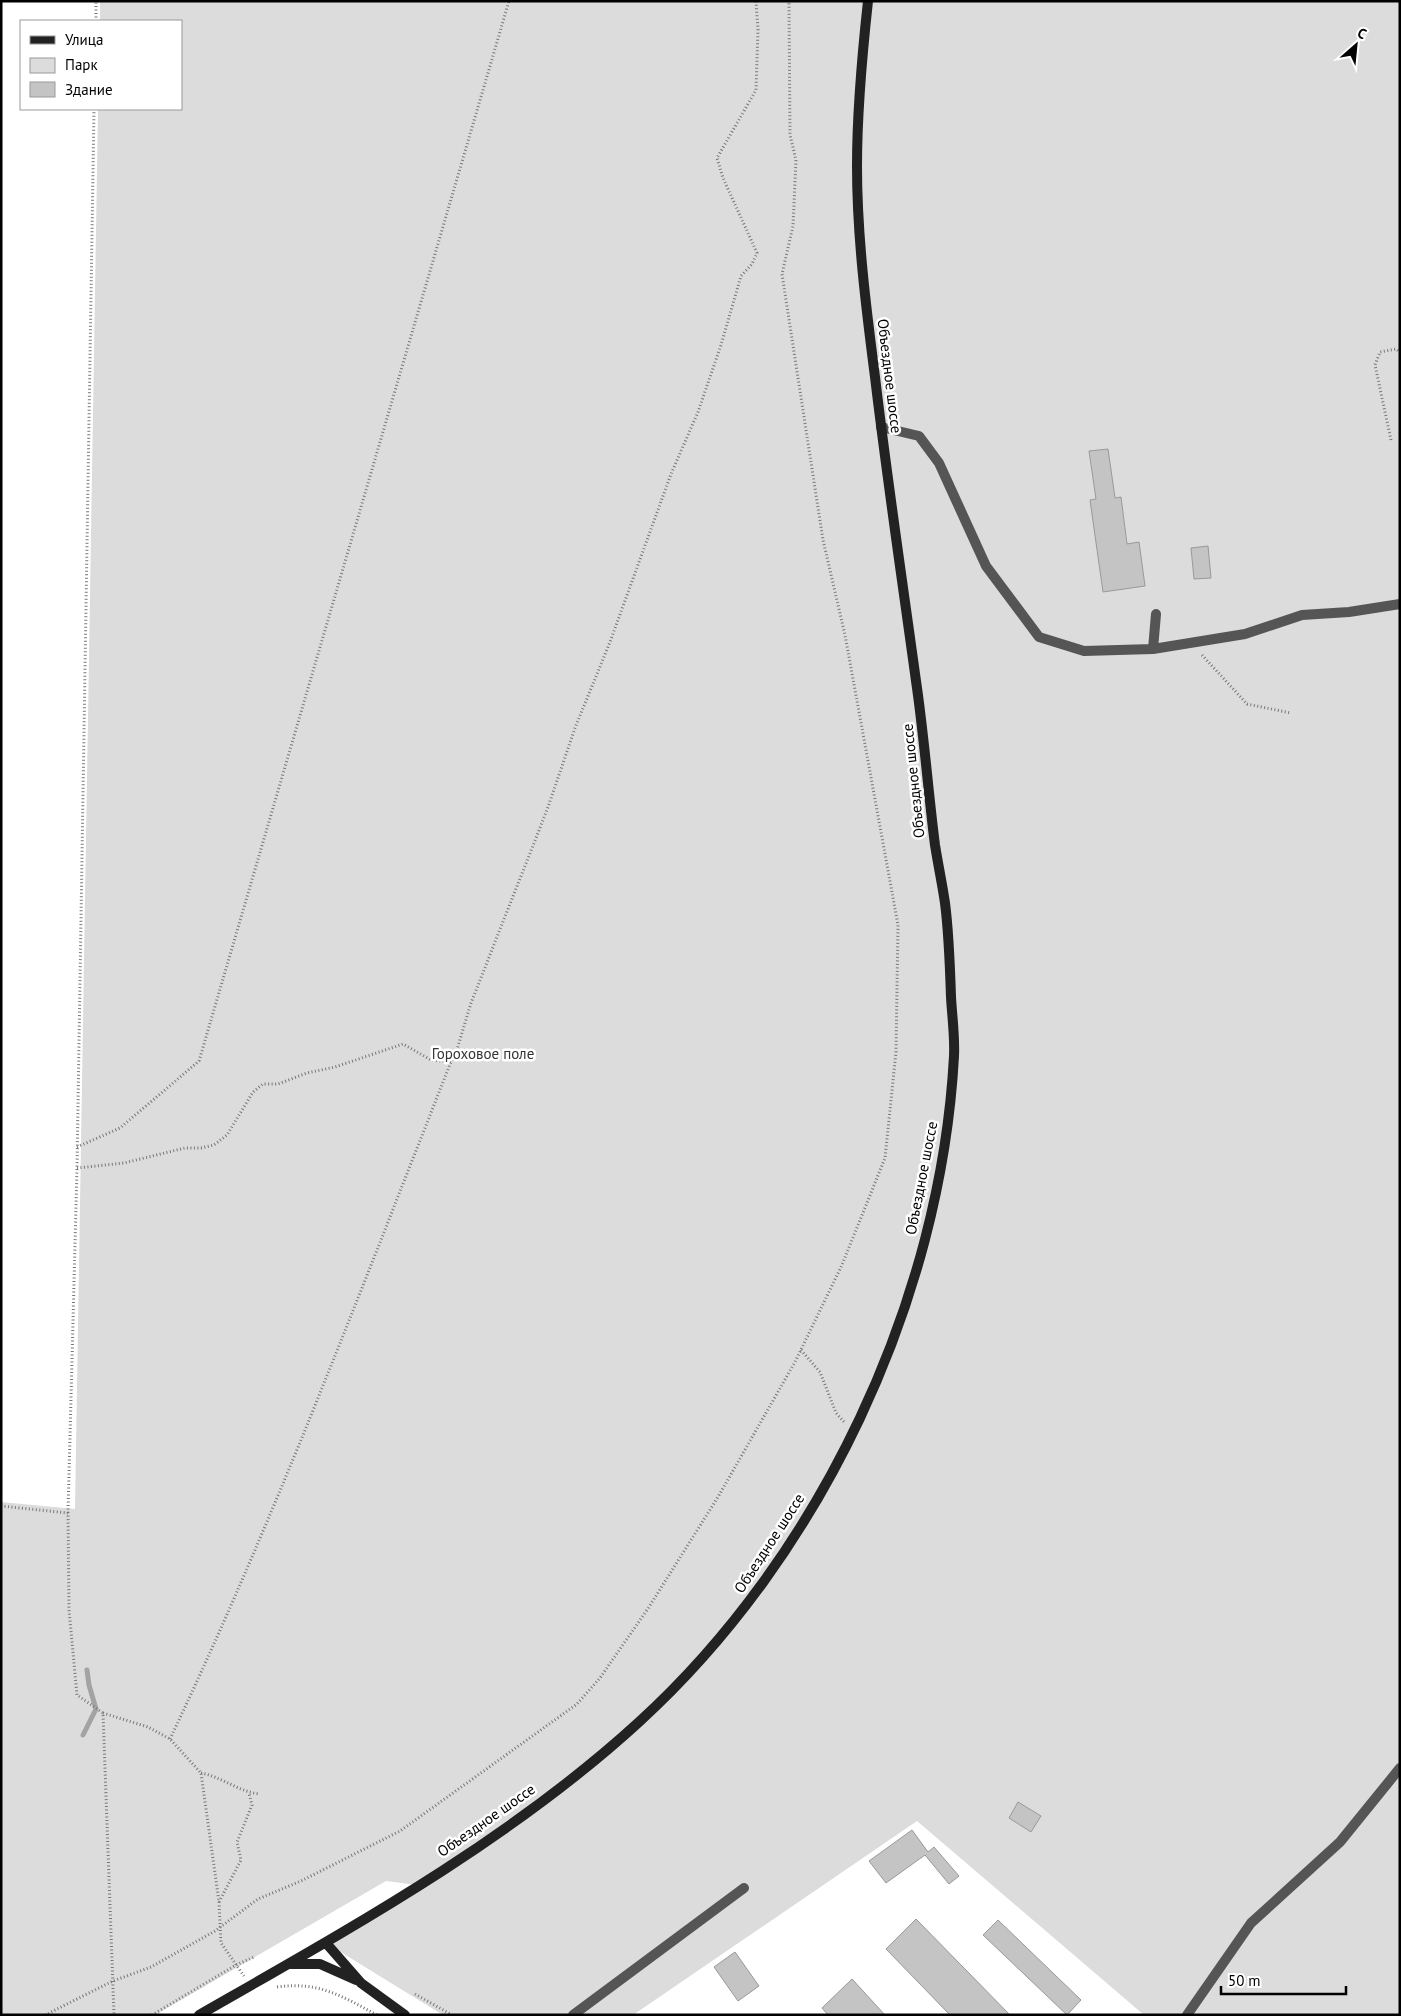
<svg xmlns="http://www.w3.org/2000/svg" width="1401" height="2016" font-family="'PT Sans',sans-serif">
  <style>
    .green { fill: #dcdcdc }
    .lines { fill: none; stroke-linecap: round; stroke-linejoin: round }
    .stream { stroke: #a3a3a3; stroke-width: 5 }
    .building { fill: #c4c4c4; stroke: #999 }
    .path { stroke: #777; stroke-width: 3; stroke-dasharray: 1 2.5; stroke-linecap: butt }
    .lane { stroke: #555; stroke-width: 10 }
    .secondary { stroke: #222; stroke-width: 10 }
    .labels { text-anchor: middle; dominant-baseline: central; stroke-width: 5; stroke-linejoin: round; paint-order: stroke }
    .street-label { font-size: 15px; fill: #000; stroke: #fff }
    .park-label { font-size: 15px; fill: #333; stroke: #fff }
  </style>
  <rect width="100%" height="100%" fill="#fff"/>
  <path class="green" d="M100 1H1400V2015H1144L917 1821 633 2015H443L326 1943 417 1885 386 1881 155 2015H1V1502L75 1509 98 109H181V21H100Z"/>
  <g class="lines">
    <path class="stream" d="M83 1735 96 1709 89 1685 87 1670"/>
  </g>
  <path class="building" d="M1108 449 1115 498 1121 497 1127 544 1139 542 1145 586 1103 592 1090 500 1096 499 1089 451Z
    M1208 546 1211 578 1194 579 1191 548Z
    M1018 1802 1041 1816 1031 1832 1009 1818Z
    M912 1830 928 1852 934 1847 959 1876 949 1884 925 1855 886 1883 869 1861Z
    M916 1919 1010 2015H950L886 1949Z
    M998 1920 1081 2000 1067 2015 983 1935Z
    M735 1952 759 1986 738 2001 714 1967Z
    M852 1979 885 2015H828L822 2008Z"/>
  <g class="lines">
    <path class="path" d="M96 21V1
      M1391 440 1375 365 1380 352 1396 349 1400 352
      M1202 655 1247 704 1291 713
      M77 1147 120 1128 199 1061 509 1
      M77 1168 124 1163 185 1148H201L214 1145 227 1135 253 1092 263 1084H278L307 1073 335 1067 403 1044 431 1060 451 1062 455 1056 471 1003 547 810 575 728 610 642 671 474 698 412 721 345 741 276 752 264 757 253 723 178 717 158 756 90 758 30 756 1
      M801 1350 820 1372 836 1413 845 1423
      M1 1506 68 1513 69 1610 77 1695 103 1713 114 2015
      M68 1513 77 1168 94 109
      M103 1713 148 1727 170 1739 201 1773 219 1902 221 1943 244 1976
      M170 1739C275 1518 361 1289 451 1062
      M201 1773C222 1777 239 1792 260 1794
      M219 1902 241 1860 237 1842 252 1805 249 1793
      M277 1987C318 1981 342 1996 377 2015
      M415 1994 452 2015
      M45 2015 113 1981 151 1967 215 1931 258 1899 301 1881 400 1831 577 1704 600 1678 649 1607 718 1497 795 1362 842 1265 885 1158 896 1052 898 925 845 635 823 540 782 274 793 226 796 160 790 135 789 1
      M152 2015 236 1965 254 1957"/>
    <path class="lane" d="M881 427 919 436 939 463 986 566 1039 637 1084 651 1153 649 1156 614
      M1153 649 1245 634 1302 615 1349 612 1400 604
      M573 2015 744 1888
      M1187 2015 1251 1923 1340 1842 1400 1768"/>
    <path class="secondary" d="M326 1943 361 1983 405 2015
      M289 1964H320L356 1980
      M199 2015C351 1928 509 1841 639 1722 821 1556 941 1300 954 1056 955 1036 952 1016 951 997 950 966 949 934 945 903 942 883 938 864 935 845 928 790 924 735 916 681 902 579 887 478 875 377 866 307 857 236 857 166 857 111 862 56 868 1"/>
  </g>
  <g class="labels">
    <g class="street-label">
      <text transform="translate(890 376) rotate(83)">Объездное шоссе</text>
      <text transform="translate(913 781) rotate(-96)">Объездное шоссе</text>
      <text transform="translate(921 1178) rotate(-79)">Объездное шоссе</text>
      <text transform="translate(769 1543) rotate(-57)">Объездное шоссе</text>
      <text transform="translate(486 1820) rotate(-35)">Объездное шоссе</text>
    </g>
    <g class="park-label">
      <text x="483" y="1053">Гороховое поле</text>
    </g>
  </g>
  <rect width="1401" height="2016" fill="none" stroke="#000000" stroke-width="5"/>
  <rect x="20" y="20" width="162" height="90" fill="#ffffff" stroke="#999999"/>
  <rect x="30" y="36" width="25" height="8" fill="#222222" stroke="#999999"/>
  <text x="65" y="45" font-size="15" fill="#000000">Улица</text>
  <rect x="30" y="58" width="25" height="15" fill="#dcdcdc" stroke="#999999"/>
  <text x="65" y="70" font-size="15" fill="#000000">Парк</text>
  <rect x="30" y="82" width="25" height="15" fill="#c4c4c4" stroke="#999999"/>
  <text x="65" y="95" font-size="15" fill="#000000">Здание</text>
  <g transform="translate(1356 45) rotate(27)" stroke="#ffffff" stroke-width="4" paint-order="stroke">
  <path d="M0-4L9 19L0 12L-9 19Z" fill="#000000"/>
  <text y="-8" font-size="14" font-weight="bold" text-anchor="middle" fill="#000000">С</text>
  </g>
  <path d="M1221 1986v8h125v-8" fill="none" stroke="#000000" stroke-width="2.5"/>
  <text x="1228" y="1986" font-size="15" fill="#000000" stroke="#ffffff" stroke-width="4" paint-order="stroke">50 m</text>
</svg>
